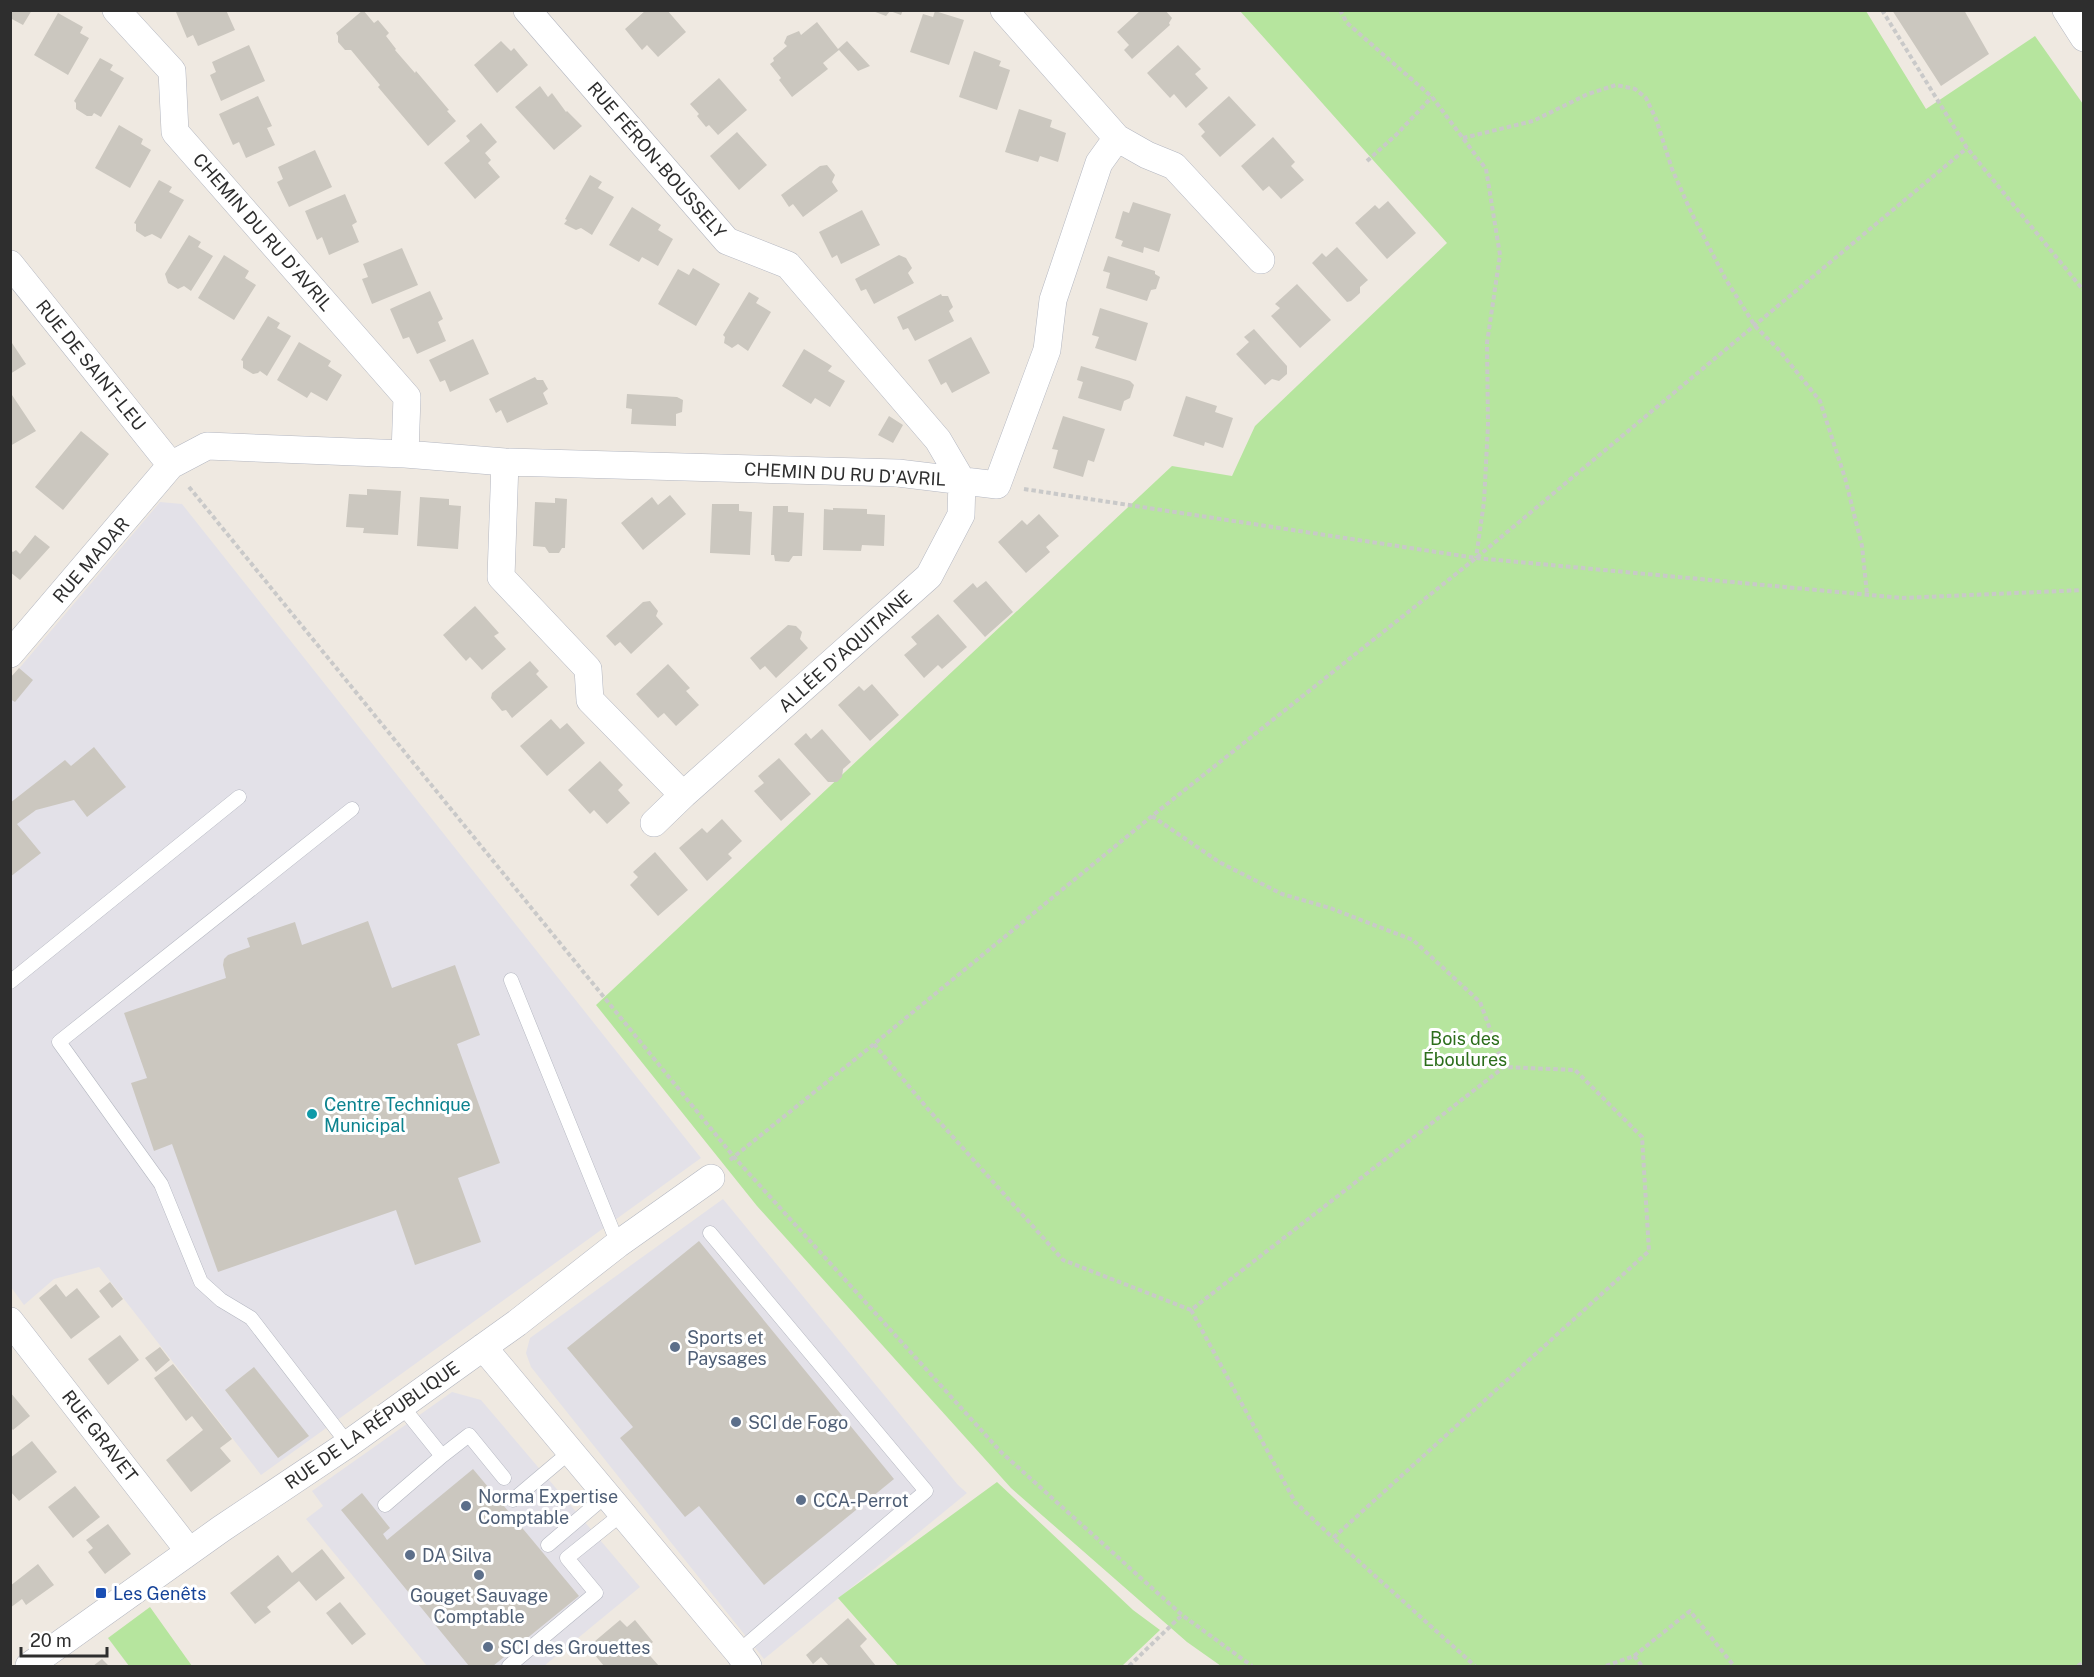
<svg xmlns="http://www.w3.org/2000/svg" width="2094" height="1677" font-family="'Public Sans',sans-serif">
  <style>
    .industrial { fill: #e3e1e8 }
    .green { fill: #b6e59e }
    .building { fill: #cbc7bf }
    .lines { fill: none; stroke-linecap: round; stroke-linejoin: round }
    .lane-casing { stroke: #b4b7c1; stroke-width: 15 }
    .street-casing { stroke: #b4b7c1; stroke-width: 28 }
    .path { stroke: #c9c9c9; stroke-width: 4; stroke-dasharray: 4.5 3; stroke-linecap: butt }
    .lane { stroke: #fff; stroke-width: 14 }
    .street { stroke: #fff; stroke-width: 27 }
    .culture-dot { fill: #0f9aa8; stroke: #fff; stroke-width: 2 }
    .service-dot { fill: #5c6f8a; stroke: #fff; stroke-width: 2 }
    .transit-dot { fill: #1a4fb4; stroke: #fff; stroke-width: 2 }
    .labels { text-anchor: middle; dominant-baseline: central; stroke-width: 6; stroke-linejoin: round; paint-order: stroke }
    .street-label { font-size: 18px; fill: #2e2e2e; stroke: #fff }
    .park-label { font-size: 18px; fill: #2c6e1b; stroke: #fff }
    .culture-label { font-size: 18px; fill: #0d838f; stroke: #fff; text-anchor: start }
    .service-label { font-size: 18px; fill: #4e5e75; stroke: #fff; text-anchor: start }
    .transit-label { font-size: 18px; fill: #164399; stroke: #fff; text-anchor: start }
  </style>
  <rect width="100%" height="100%" fill="#efe9e1"/>
  <path class="industrial" d="M160 502 182 504 701 1158 261 1475 99 1267 54 1279 24 1305 11 1287V678Z
    M723 1199 958 1485 967 1493 764 1659 531 1367 526 1353 530 1338Z
    M452 1392 481 1400 640 1587 544 1666H427L306 1519 323 1506 312 1491Z"/>
  <path class="green" d="M1240 11H1866L1926 109 2035 36 2083 104V1666H1221L1187 1642 1011 1488 757 1206 596 1005 1172 466 1232 476 1255 426 1447 243Z
    M997 1482 1133 1610 1160 1630 1122 1666H898L838 1598Z
    M150 1607 192 1666H129L108 1638Z"/>
  <path class="building" d="M10 10H32L23 25 10 18Z
    M180 10H226L235 30 198 46 193 35 187 38 176 12Z
    M363 10 374 23 378 20 389 33 386 36 396 49 395 50 415 73 416 71 449 110 447 111 456 121 428 146 378 87 380 85 351 50H345L338 42V36L336 33Z
    M646 10H667L686 32 658 57 647 45 642 50 625 29Z
    M870 10H903L901 15 890 11 886 16Z
    M1141 10H1165L1172 18 1169 23 1170 25 1132 59 1124 50 1129 45 1117 32Z
    M1892 10H1964L1989 54 1941 86Z
    M935 11 964 20 949 65 910 52 923 14 933 17Z
    M58 13 83 27 80 33 89 38 68 75 34 55Z
    M817 22 838 49 847 41 870 66 858 71 839 50 823 63 828 69 792 97 779 80 781 78 770 64 774 61 773 58 787 46 784 43 787 36 799 31 801 35Z
    M501 41 511 51 514 48 528 65 497 93 474 65Z
    M249 45 265 81 221 101 210 75 216 72 212 62Z
    M1178 45 1201 69 1195 74 1208 88 1186 108 1174 94 1170 98 1147 73Z
    M974 51 1001 61 999 66 1010 70 997 110 959 97Z
    M100 58 113 65 110 70 124 78 101 117 94 113 92 116H87L76 109V103L74 101Z
    M719 78 747 110 718 135 709 125 706 127 697 116 699 114 690 104Z
    M540 86 548 97 552 93 566 112 567 111 582 126 554 150 515 107Z
    M258 96 272 126 267 128 275 145 246 158 239 142 233 145 219 114Z
    M1229 96 1256 125 1220 157 1201 136 1205 132 1198 124Z
    M1019 109 1052 120 1050 127 1066 133 1058 162 1040 156 1038 162 1005 152Z
    M481 123 497 142 485 153 491 160 488 163 500 177 475 199 444 163 470 141 466 136Z
    M119 125 143 139 141 144 151 150 130 188 95 168Z
    M737 132 767 165 739 190 710 156Z
    M1273 137 1295 162 1291 166 1304 180 1281 199 1269 186 1263 191 1241 166Z
    M315 150 332 187 289 207 277 182 283 179 278 167Z
    M827 165 835 175 832 182 838 191 803 217 793 204 789 207 781 195 820 166Z
    M590 175 602 182 598 188 614 197 592 235 581 228 576 230 564 224 567 220 565 219Z
    M159 180 172 187 169 192 184 200 161 239 152 234 145 237 136 231V224L134 223Z
    M345 194 357 222 352 225 359 242 329 255 322 237 317 240 305 211Z
    M1388 201 1416 233 1387 259 1355 223 1375 205 1379 209Z
    M1133 202 1171 214 1159 252 1144 247 1143 253 1121 246 1123 241 1115 238 1123 211 1129 213Z
    M632 207 661 225 658 230 673 239 658 266 642 257 639 262 609 245Z
    M862 210 880 245 841 264 837 255 832 258 819 232Z
    M189 235 201 242 198 247 213 256 191 291 184 286 178 289 168 283 165 274Z
    M1337 247 1368 280 1360 287V293L1351 301 1347 302 1312 263 1322 253 1326 257Z
    M402 248 418 285 372 304 362 279 368 277 363 264Z
    M224 255 249 271 245 278 256 285 234 320 198 298Z
    M899 255 906 258 912 268 908 273 914 283 874 304 866 289 861 291 855 279Z
    M1108 256 1155 271V274L1160 277 1156 289 1151 290 1147 301 1106 288 1110 273 1103 271Z
    M693 268 720 284 696 326 658 304 678 269 689 275Z
    M1297 284 1331 320 1300 348 1271 316 1280 308 1275 304Z
    M430 291 443 319 438 322 446 341 417 354 409 337 403 339 390 309Z
    M749 292 759 298 756 303 771 312 748 351 738 344 732 348 724 343 725 337 723 335Z
    M941 294 942 296H948L953 307 949 311 954 321 915 341 908 328 903 330 897 317Z
    M1100 308 1148 323 1136 361 1095 348 1099 337 1092 335Z
    M268 316 280 323 277 328 291 336 267 376 260 371 258 373 253 374 243 368V361L241 360Z
    M1254 329 1287 366V374L1279 381 1272 379 1265 385 1236 354 1249 342 1244 337Z
    M971 337 990 373 952 393 946 382 941 385 928 360Z
    M473 339 489 374 450 392 445 380 440 382 429 360Z
    M10 340 26 364 10 374Z
    M299 342 331 361 328 366 342 375 327 401 311 392 307 398 277 380Z
    M804 349 832 366 828 371 845 381 830 407 815 398 811 404 782 386Z
    M1081 366 1130 381 1134 385 1130 398 1124 401 1121 411 1078 398 1083 382 1077 380Z
    M535 377 537 380H543L548 389 543 393 548 404 507 423 501 410 496 413 489 399Z
    M10 392 36 431 10 446Z
    M627 394 677 397 683 400 682 412 676 414V426L631 424 632 409 626 408Z
    M1186 396 1217 406 1215 412 1233 418 1223 448 1205 442 1204 446 1173 436Z
    M889 416 903 425 893 443 878 435Z
    M1063 416 1105 429 1094 462 1088 460 1083 477 1053 468 1058 450 1052 449Z
    M81 431 109 454 63 510 35 487Z
    M367 489 401 491 398 535 363 533 364 528 346 527 349 494 367 495Z
    M670 495 686 514 643 550 621 523 652 497 658 505Z
    M420 497 449 499V505L461 506 458 549 417 546Z
    M555 498 567 499 565 548H562L559 553H549L545 547 533 546 535 502 555 503Z
    M712 504H739V511L752 512 750 555 710 553Z
    M773 506H788V512L804 513 802 556H793L789 562 775 561 774 555H771Z
    M833 508 867 509V514L885 515 884 546 862 545 861 551 823 550 824 509 833 510Z
    M1039 514 1059 536 1046 547 1050 552 1026 573 998 542 1022 520 1027 525Z
    M35 535 50 547 20 580 10 572V550L13 552 16 550 20 554Z
    M986 581 1013 612 985 637 953 601 973 583 977 588Z
    M650 601 658 611 656 616 663 624 631 654 620 642 615 646 606 636 643 602Z
    M475 606 499 633 494 636 506 649 482 670 470 657 466 661 443 635Z
    M938 614 967 647 942 669 938 665 924 678 904 655 917 644 911 637Z
    M788 625 796 626 802 632 800 639 808 648 776 678 765 666 760 670 750 658Z
    M530 661 539 671 536 674 548 687 512 718 506 710 502 711 491 698 492 693Z
    M668 664 690 688 686 691 699 705 676 726 664 713 658 718 636 694Z
    M19 668 33 680 15 702 10 699V678Z
    M872 684 899 715 870 741 838 705 859 686 864 691Z
    M551 719 560 729 567 723 585 743 547 776 520 746Z
    M822 729 851 762 843 769 842 777 837 782H828L794 744 806 733 811 739Z
    M94 747 126 787 87 817 74 800 36 810 17 824 41 853 10 877V803L65 760 71 766Z
    M779 758 811 794 781 821 754 791 764 783 758 776Z
    M600 761 623 785 618 790 630 803 607 824 594 810 590 814 568 790Z
    M722 819 742 841 728 854 732 858 707 881 679 848 702 828 707 833Z
    M655 852 688 890 658 916 630 885 638 877 633 872Z
    M368 921 392 988 455 965 480 1035 457 1044 500 1163 458 1178 481 1242 415 1265 396 1210 218 1272 172 1144 154 1151 131 1083 147 1078 124 1013 226 978 223 965 224 959 228 955 250 947 247 938 295 922 302 945Z
    M699 1241 894 1479 764 1585 699 1506 685 1517 620 1438 633 1427 567 1348Z
    M110 1282 123 1299 112 1308 99 1291Z
    M56 1284 66 1297 77 1288 100 1317 71 1339 39 1298Z
    M120 1335 139 1360 108 1385 88 1359Z
    M160 1347 170 1360 156 1372 145 1358Z
    M173 1364 232 1439 220 1448 231 1461 191 1492 166 1460 203 1430 192 1416 186 1421 154 1378Z
    M254 1367 309 1436 278 1458 225 1390Z
    M10 1392 30 1416 13 1430 10 1427Z
    M32 1441 57 1472 19 1501 10 1491V1458Z
    M473 1469 579 1596 493 1666H469L341 1510 362 1493 390 1528 383 1534 387 1540Z
    M75 1486 100 1517 73 1538 48 1507Z
    M108 1524 131 1554 105 1574 88 1552 93 1548 86 1540Z
    M322 1549 345 1578 316 1601 299 1581 267 1607 271 1612 255 1624 230 1593 278 1555 292 1573Z
    M38 1564 54 1585 26 1605 22 1599 10 1608V1586Z
    M340 1602 366 1634 352 1645 326 1613Z
    M848 1618 867 1639 860 1646 876 1666H829L821 1657 813 1664 806 1655Z
    M620 1620 627 1627 635 1620 653 1642 644 1649 659 1666H604L588 1647Z
    M102 1659 109 1666H93Z"/>
  <g class="lines">
    <g class="lane-casing">
      <path id="lane" d="M511 980 618 1244
        M10 982 239 797
        M710 1233 926 1491 738 1652
        M401 1405 442 1456 469 1435 504 1478
        M348 1444 251 1318 221 1300 201 1282 161 1184 59 1042 352 809
        M513 1500 571 1451
        M385 1505 442 1456
        M548 1545 608 1494
        M509 1666 596 1593 567 1558 623 1513"/>
    </g>
    <g class="street-casing">
      <path id="street" d="M116 10 172 71 175 132 407 397 405 454
        M527 10 727 241 788 265 938 440 962 481 961 515 929 576 683 795 654 823
        M2066 10 2084 38
        M1117 138 1147 155 1174 166 1261 260
        M10 264 171 465
        M505 462 501 577 588 669 590 700 683 795
        M10 654 171 465 207 446 405 454 505 462 898 473 997 485 1047 350 1053 300 1099 163 1117 138 1004 10
        M10 1321 189 1551
        M483 1347 738 1652 748 1666
        M29 1666 221 1529 348 1444 517 1323 618 1244 711 1178"/>
    </g>
    <path class="path" d="M1340 10 1347 23 1432 97 1486 169 1500 255 1487 343 1488 425 1484 502 1476 558
      M1882 10 1967 148 2084 291
      M1463 138 1533 121 1588 94 1616 85 1635 89 1646 98 1656 119 1672 169 1691 212 1725 278 1755 326 1779 350 1820 401 1845 478 1862 546 1867 594
      M1367 161 1397 134 1432 97
      M189 487 734 1157 1001 1452 1182 1615 1252 1666
      M1024 489 1476 558 1902 598 2084 590
      M1152 816 1219 862 1282 894 1330 908 1413 940 1480 1002 1504 1067
      M874 1044 927 1108 1063 1260 1191 1310 1504 1067 1575 1070 1642 1137 1649 1251 1333 1538 1475 1666
      M730 1160 874 1044 1152 816 1476 558 1967 148
      M1191 1310 1295 1502 1333 1538
      M1634 1656 1642 1666
      M1129 1666 1182 1615
      M1606 1666 1634 1656 1690 1611 1734 1666
      M2078 1666 2084 1662"/>
    <use href="#lane" class="lane"/>
    <use href="#street" class="street"/>
  </g>
  <circle class="culture-dot" cx="312" cy="1114" r="6"/>
  <g class="service-dot">
    <circle cx="675" cy="1347" r="6"/>
    <circle cx="736" cy="1422" r="6"/>
    <circle cx="801" cy="1500" r="6"/>
    <circle cx="466" cy="1506" r="6"/>
    <circle cx="410" cy="1555" r="6"/>
    <circle cx="479" cy="1575" r="6"/>
    <circle cx="488" cy="1647" r="6"/>
  </g>
  <rect class="transit-dot" x="95" y="1587" width="12" height="12" rx="3"/>
  <g class="labels">
    <g class="street-label">
      <text transform="translate(657 160) rotate(49)">RUE FÉRON-BOUSSELY</text>
      <text transform="translate(263 232) rotate(49)">CHEMIN DU RU D'AVRIL</text>
      <text transform="translate(91 365) rotate(51)">RUE DE SAINT-LEU</text>
      <text transform="translate(845 474) rotate(3)">CHEMIN DU RU D'AVRIL</text>
      <text transform="translate(91 560) rotate(-49)">RUE MADAR</text>
      <text transform="translate(845 651) rotate(-42)">ALLÉE D'AQUITAINE</text>
      <text transform="translate(372 1425) rotate(-35)">RUE DE LA RÉPUBLIQUE</text>
      <text transform="translate(100 1436) rotate(52)">RUE GRAVET</text>
    </g>
    <g class="park-label">
      <text x="1465" y="1038">Bois des<tspan x="1465" dy="21">Éboulures</tspan></text>
    </g>
    <g class="culture-label">
      <text x="324" y="1104">Centre Technique<tspan x="324" dy="21">Municipal</tspan></text>
    </g>
    <g class="service-label">
      <text x="687" y="1337">Sports et<tspan x="687" dy="21">Paysages</tspan></text>
      <text x="748" y="1422">SCI de Fogo</text>
      <text x="478" y="1496">Norma Expertise<tspan x="478" dy="21">Comptable</tspan></text>
      <text x="813" y="1500">CCA-Perrot</text>
      <text x="422" y="1555">DA Silva</text>
      <text x="479" y="1595" text-anchor="middle">Gouget Sauvage<tspan x="479" dy="21">Comptable</tspan></text>
      <text x="500" y="1647">SCI des Grouettes</text>
    </g>
    <g class="transit-label">
      <text x="113" y="1593">Les Genêts</text>
    </g>
  </g>
  <rect width="2094" height="1677" fill="none" stroke="#2e2e2e" stroke-width="24"/>
  <path d="M21 1647v9h86v-9" fill="none" stroke="#2e2e2e" stroke-width="3"/>
  <text x="30" y="1647" font-size="18" fill="#2e2e2e" stroke="#ffffff" stroke-width="4.5" paint-order="stroke">20 m</text>
</svg>
